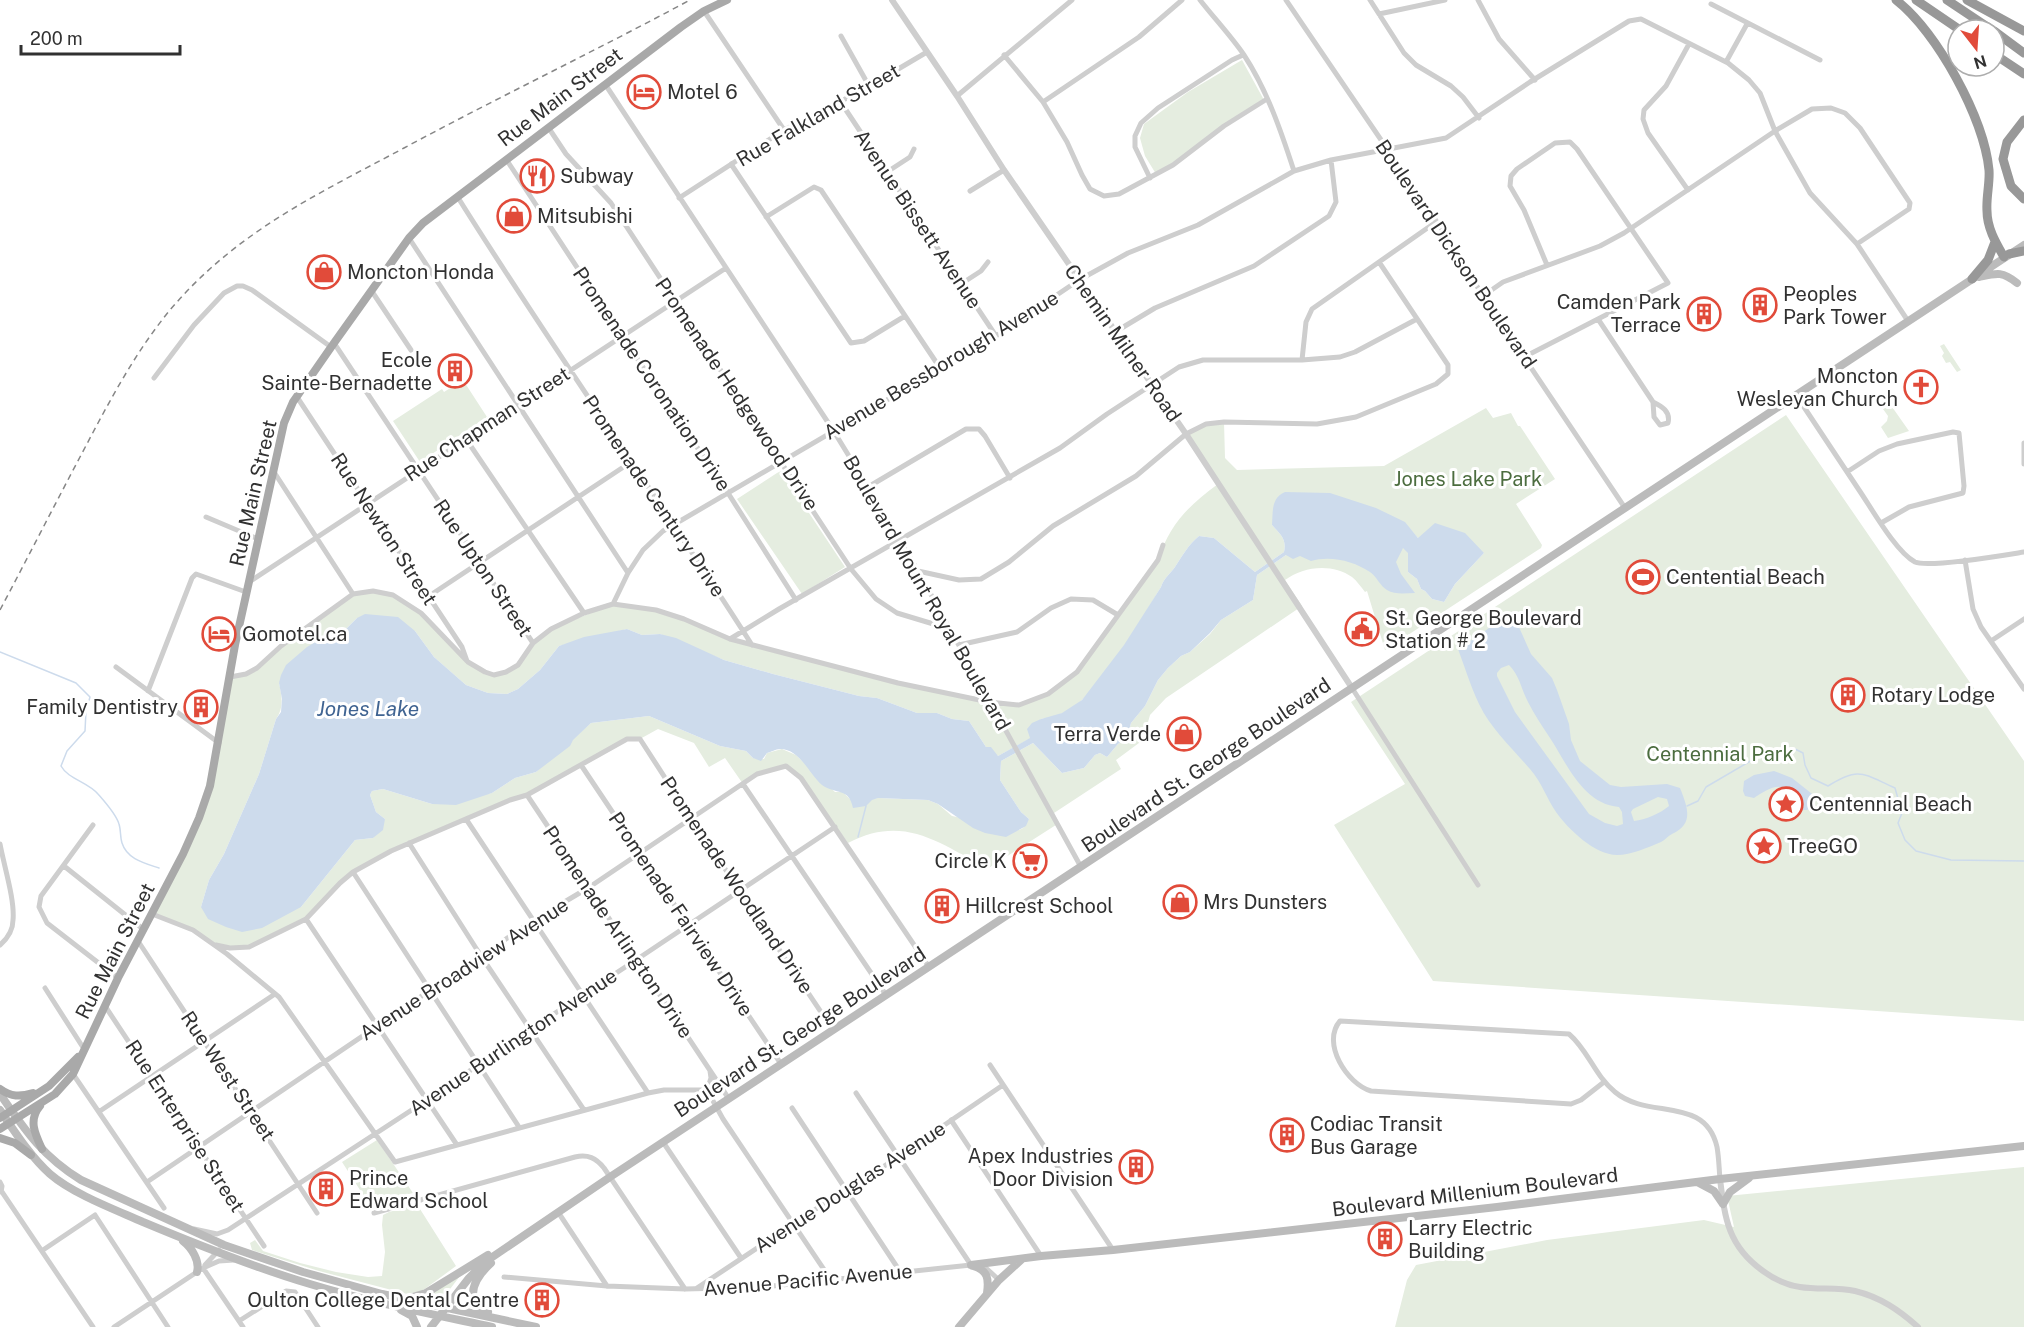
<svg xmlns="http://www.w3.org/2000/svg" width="2024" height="1327" font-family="'Public Sans',sans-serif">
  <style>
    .green { fill: #e5ede0; fill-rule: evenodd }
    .water { fill: #cddbec; fill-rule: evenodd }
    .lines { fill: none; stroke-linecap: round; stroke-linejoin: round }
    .stream { stroke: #cddbec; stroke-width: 1.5 }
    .minor { stroke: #cecece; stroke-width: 5 }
    .tertiary { stroke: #cecece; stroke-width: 6 }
    .secondary { stroke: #bbb; stroke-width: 8 }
    .primary { stroke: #a9a9a9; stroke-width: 8 }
    .motorway { stroke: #989898; stroke-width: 9 }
    .rail { stroke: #868686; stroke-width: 1.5; stroke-dasharray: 6 4.5; stroke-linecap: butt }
    .labels { text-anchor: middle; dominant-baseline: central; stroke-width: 6; stroke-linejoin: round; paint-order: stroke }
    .poi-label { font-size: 20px; fill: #313131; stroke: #fff; text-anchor: start }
    .street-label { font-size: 20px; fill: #313131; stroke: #fff }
    .park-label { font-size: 20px; fill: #4c6d3f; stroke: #fff }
    .water-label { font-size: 21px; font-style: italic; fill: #406492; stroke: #fff }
  </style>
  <rect width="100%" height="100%" fill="#fff"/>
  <path class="green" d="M1242 60 1264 100 1156 174 1145 156 1140 138 1144 124 1188 92Z
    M1944 344 1961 370 1957 372 1950 362 1946 363 1942 356 1944 353 1940 346Z
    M463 380 487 417 420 462 393 421 442 389 444 392Z
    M1890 404 1909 431 1888 438 1881 427 1887 421 1888 416 1883 409Z
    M1486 408 1493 418 1511 413 1518 426H1520L1555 479 1516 504 1542 545 1541 548 1385 650 1367 591 1365 592C1361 587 1357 581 1352 577 1333 563 1303 566 1285 580L1302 606 1166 698 1150 715 1143 740 1116 760 1121 769 1054 813 1059 823 987 869C939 842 903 814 848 843L801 778 786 766 771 769 743 784 725 758 709 767 694 743 658 729 640 739H627L527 795 391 851 353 872 306 919 249 947 215 945 193 930 152 914 199 818 230 677 246 674 342 601 362 592 393 595 421 613 468 662 494 675 518 665 533 643 551 629 613 604 656 610 730 639 898 683 1019 705 1048 694 1077 672 1158 560C1170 524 1188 506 1218 484L1186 434 1206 424 1224 422 1225 458 1237 470 1384 466ZM1308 494H1324L1286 555 1257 575 1253 600 1221 620 1210 634 1190 652 1181 656 1168 668 1158 680 1145 706 1131 723 1127 738 1118 744 1107 757 1100 753 1095 755 1084 768 1062 773 1033 743 1001 761 1000 780 1021 812 1029 819 1023 828 1019 830 952 816 938 804 928 800 878 798 852 801 843 792H835L796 755 782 749 767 753 764 759 753 758 746 751 720 746 649 716 591 723 536 772 515 778 492 793 432 804 383 789 372 791 370 795 376 812 385 819 373 838 355 840 301 907H201L209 880 224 854 259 774 276 719C284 708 282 696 279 683L324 637 347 628 357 618 415 631 434 657 443 665 466 685 488 693 507 694 518 689 540 670 559 646 627 629 642 635 660 634 724 660 773 674 859 696 877 698 917 713H937L952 719 969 721 986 747 998 756 1031 738 1041 719C1056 717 1073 710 1083 699 1114 668 1138 624 1161 587 1164 578 1170 574 1175 567 1183 555 1188 545 1199 536L1214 538 1255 572 1284 552C1287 539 1280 534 1272 525ZM1410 529 1418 538 1484 553 1455 584 1444 602 1432 599 1425 591 1421 589 1417 579 1408 572Z
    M1786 415 2024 761V1021L1433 981 1334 825 1405 784 1351 702Z
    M781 471 845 567 802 594 737 499 777 473Z
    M377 1140 413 1193 369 1204 342 1162Z
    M2024 1167V1327H1395L1407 1280 1416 1265 1547 1240 1704 1220 1734 1227 1727 1196Z
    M415 1205 420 1209 456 1266 422 1291 407 1294 319 1271 252 1250 250 1243 255 1240 263 1251 300 1263 336 1272 368 1277 382 1276 385 1252 382 1225 383 1215 389 1212Z
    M460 1276 441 1301 427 1299 425 1296Z"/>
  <path class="water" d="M1285 492 1330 493 1376 508 1405 522 1418 538 1435 523 1465 533 1484 553 1455 584 1444 602 1432 599 1425 591 1421 589 1417 579 1408 572V553L1403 548 1396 562 1401 574 1415 593C1406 593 1395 595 1387 590 1380 586 1377 577 1370 572 1354 561 1330 555 1311 561L1300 556 1293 559 1286 555 1257 575 1253 600 1221 620 1210 633 1190 652 1181 656 1168 668 1158 680 1145 706 1131 723 1127 738 1118 744 1107 757 1100 753 1095 755 1084 768 1062 773 1033 743 1001 761 1000 780 1021 812 1029 819 1026 826 1006 837 985 833 973 828 938 804 928 800 878 798 872 800 866 806 853 808C849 787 836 795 822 785 809 774 800 749 780 749 776 749 771 752 767 753L761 761 753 758 746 751 720 746 649 716 591 723 573 740 570 746 536 772 515 778 492 793 456 805 432 804 383 789 372 791 370 795 376 812 385 819 383 830 373 838 355 840 301 907 262 928 242 932 226 927 208 919 201 907 209 880 224 854 259 774 276 719 281 712 282 699 279 683 281 675 286 665 307 647 324 637 347 628 357 618 365 614 398 617 415 631 434 657 466 685 488 693 507 694 518 689 540 670 559 646 584 637 627 629 642 635 660 634 676 638 724 660 773 674 859 696 877 698 917 713H937L952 719 969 721 986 747H991L998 756 1030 738 1027 729 1032 723 1041 719 1062 713 1082 700 1124 645 1161 587C1164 578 1170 574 1175 567 1183 555 1188 545 1199 536L1214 538 1255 572 1284 552C1287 539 1280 534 1272 525 1273 511 1271 498 1285 492Z
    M1503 622H1511L1518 625 1531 654 1552 678 1557 690 1569 724 1571 740 1580 761 1610 785 1621 787 1667 784 1680 788C1688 808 1694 824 1672 834 1668 836 1665 840 1661 842 1649 847 1631 855 1617 855 1595 855 1568 829 1556 812 1546 797 1542 783 1530 769 1512 748 1491 729 1479 704 1470 685 1464 664 1456 644L1473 640 1489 628ZM1509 665C1520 676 1521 689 1528 702 1534 714 1542 726 1550 738 1567 764 1583 804 1619 807L1622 812 1623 824 1617 826 1605 823 1589 814 1515 712 1497 676V673L1501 668ZM1658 797 1667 799 1669 806C1661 813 1645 820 1634 821L1631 812 1633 809Z
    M1774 771 1792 778 1816 797 1812 807 1807 810H1802C1797 806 1798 802 1794 797 1782 778 1767 790 1754 798L1745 796 1743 791 1744 781 1754 775Z"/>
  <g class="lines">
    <path class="stream" d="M0 652 76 683 90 697 86 711 85 731 67 751 61 766C68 779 88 782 98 794 105 802 116 814 119 824 121 830 120 837 122 843 127 859 144 863 159 868
      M1687 806 1698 801 1706 787 1759 756 1795 749 1803 753 1805 765 1811 778 1828 786C1860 766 1863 774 1895 788L1902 813 1898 823 1905 840 1916 851 1951 860 2024 861
      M858 837 866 806"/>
    <path class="minor" d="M1200 0C1214 18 1231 36 1244 55 1267 90 1281 131 1294 171
      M1286 0 1445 234 1483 296 1625 508
      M1370 0 1404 53 1416 65 1451 86 1463 97 1479 118
      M1478 0 1499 39 1535 80
      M1711 4 1820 60
      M704 11 784 130
      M1379 14 1445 0
      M841 36 869 86
      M1004 55 1043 102 1067 142 1082 175 1090 189 1104 196 1119 194 1173 165 1224 126 1267 99
      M1726 62 1747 24
      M605 84 833 430 879 505 918 571 1081 867
      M957 96 1072 0
      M840 101 996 336
      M1043 102 1139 37 1182 0
      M548 127 566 154 611 203 851 569 876 599 897 613 950 629
      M506 159 622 336 728 493 796 600
      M731 164 851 343 864 341 905 316
      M887 172 910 157 914 149
      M1150 178 1135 147V136L1141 123 1158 108 1232 60 1243 55
      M1688 190 1648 133 1643 119 1644 110 1666 86 1689 44
      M970 191 1004 170
      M457 196C552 348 656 494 752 645
      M679 198 784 130 861 91 927 52
      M766 217 814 187 821 190 940 368
      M409 238 628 573
      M961 284 981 271 988 262
      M371 290 411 350
      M1483 296 1503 282 1600 246 1624 233 1775 131 1812 109 1831 108 1845 113 1860 128 1910 203 1909 209 1857 244
      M1598 319 1653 402C1661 406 1671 411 1668 423L1660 425 1654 417 1653 402
      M1115 332 1155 308 1254 266 1329 216 1336 202 1331 160
      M334 343 533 643
      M1524 357 1668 283 1577 149 1570 142 1555 143 1517 169 1511 176 1510 186 1524 210 1547 265
      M1302 360 1306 322 1312 309 1436 222
      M154 378 194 325 224 293 237 286H243L252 290 331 347
      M1796 395C1817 427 1838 458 1859 490 1872 509 1896 552 1915 562 1929 568 2005 555 2024 552
      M297 397 462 647 467 661
      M466 439 584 613
      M2024 443V464
      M274 472 353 594
      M1847 472 1879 451 1897 444 1953 432 1959 433 1964 486 1963 493 1909 507 1881 523
      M868 487 966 429H979L985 436 1010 478
      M206 517 258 539
      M1965 560 1973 609 1981 627 2024 689
      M918 571 959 580 981 579 1009 562 1053 526 1136 476 1186 434 1206 424 1224 422 1317 424 1356 417 1436 384 1448 374V365L1379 262
      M249 582 726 268
      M429 596 631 462
      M613 604 628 573 643 550 663 531 996 336 1079 280 1128 253 1198 225 1294 171 1331 160 1446 138 1530 82 1629 21 1641 19 1728 63 1749 80 1760 93 1775 131 1810 193 1857 244 1908 321
      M730 639 779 609 1060 448 1107 414 1179 367 1203 360H1302L1340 357 1355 352 1417 319
      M1991 641 2024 619
      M959 645 1017 632 1051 608 1071 599 1093 600 1118 615
      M116 667 219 743
      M230 677 246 674 257 668 281 646 353 594 373 591 393 595 421 613 468 662 485 672 494 675 506 672 518 665 533 643 551 629 584 613 613 604 656 610 684 619 730 639 898 683 989 702 1019 705 1048 694 1077 672 1158 560 1163 545
      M1352 688 1478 885
      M148 691 192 578 196 574 246 592
      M581 765 781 1064
      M743 784 886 995
      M527 795 729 1099
      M466 819 648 1093
      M93 825 41 896 39 907 47 923 118 978
      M409 843 481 956 584 1110
      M0 844C4 866 15 900 13 920 13 931 8 938 0 945
      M64 866 143 929
      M353 872 519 1127
      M152 914 193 930 227 954 279 997 395 1162 648 1093 664 1090H707L723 1119 831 1280
      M306 919 457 1145
      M138 941 317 1213
      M216 945 230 948 249 947 306 919 340 883 353 872 391 851 510 800 527 795 627 739H640L691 818 833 1030
      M45 988 84 1049
      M105 1006 264 1246
      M990 1065 1113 1250
      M73 1074 164 1208
      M1604 1082 1581 1100 1571 1104 1371 1091C1347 1084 1321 1043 1340 1021L1569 1034C1588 1050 1595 1076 1615 1092 1648 1120 1705 1095 1717 1147 1719 1158 1719 1169 1720 1179
      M707 1090 711 1078 710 1071
      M856 1093 971 1265
      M792 1108 901 1273
      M100 1111 275 994
      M951 1120 1041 1256
      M663 1142 741 1258
      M0 1182 2 1186 1 1192
      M147 1182 534 920 588 888 757 774 786 766 801 778 929 967
      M2 1192 93 1327
      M558 1212 607 1286
      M374 1213 575 1157C588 1154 596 1158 604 1168L685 1289
      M194 1229 217 1234 228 1230 427 1100 531 1029 636 960 835 827
      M43 1250 95 1215 168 1327
      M205 1265 219 1250
      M203 1268 243 1327
      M504 1277 607 1286 685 1289 763 1287 971 1265 987 1269 999 1280
      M697 1288 837 1195 877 1171 1003 1085
      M239 1321 286 1291 295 1292 318 1327
      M114 1327 203 1268 219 1261 234 1260"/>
    <path class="tertiary" d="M892 0 957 96 1004 170 1186 434 1352 688
      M1720 1179C1725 1219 1728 1246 1763 1271 1774 1279 1786 1285 1800 1287 1818 1290 1837 1287 1855 1291 1880 1297 1899 1310 1918 1327"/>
    <path class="secondary" d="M1979 277C1997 273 2002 271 2017 283
      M0 1094C25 1130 42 1156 81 1180L224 1245 303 1272 382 1294 536 1327
      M0 1110C15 1132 30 1156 50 1174 73 1194 116 1210 143 1222 198 1245 253 1267 310 1284 369 1302 431 1314 492 1327
      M1699 1183 1714 1191 1723 1204
      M1723 1204 1730 1192 1749 1178
      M183 1241C192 1248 200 1261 197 1272
      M971 1265 1041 1256 1113 1250 1497 1207 1720 1179 2024 1146
      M973 1266C988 1270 989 1279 987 1293
      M409 1298 426 1293 488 1255
      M401 1310 412 1316 417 1327
      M488 1312 476 1305C467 1289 479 1274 491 1263
      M431 1327 469 1278 485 1262 610 1177 2024 245
      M959 1327 999 1280 1022 1259"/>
    <path class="primary" d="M0 1089C11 1097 20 1097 33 1093
      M40 1106C28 1120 35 1134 42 1149
      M0 1118 49 1086 78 1057
      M0 1129 55 1094 73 1074 118 978 183 854 199 818 210 786 235 645 284 423 293 402 334 343 409 238 423 223 681 27 704 11 727 0
      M0 1138 15 1143 31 1155"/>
    <path class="motorway" d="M1896 0C1937 32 1984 118 1989 170 1990 183 1986 197 1987 211 1987 228 1996 243 2004 257
      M1916 0 1960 30
      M1947 0 1992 30
      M1967 0 2024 31
      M1994 31 2024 53
      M1994 54 2024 74
      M2024 120 2007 142 2003 159 2011 186 2024 199
      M2009 254 2024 251
      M1972 279 1988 260 1995 242"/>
    <path class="rail" d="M0 610C27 559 53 508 80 457 107 406 133 355 170 310 236 232 316 195 404 148 499 97 595 51 690 0"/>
  </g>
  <defs>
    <g id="hotel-ring" transform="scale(1.725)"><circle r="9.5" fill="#fff" stroke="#e14b3a" stroke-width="1.5"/><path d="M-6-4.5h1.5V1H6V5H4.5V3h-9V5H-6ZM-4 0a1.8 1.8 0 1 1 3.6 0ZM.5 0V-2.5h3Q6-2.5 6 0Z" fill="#e14b3a"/></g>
    <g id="restaurant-ring" transform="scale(1.725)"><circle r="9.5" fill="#fff" stroke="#e14b3a" stroke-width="1.5"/><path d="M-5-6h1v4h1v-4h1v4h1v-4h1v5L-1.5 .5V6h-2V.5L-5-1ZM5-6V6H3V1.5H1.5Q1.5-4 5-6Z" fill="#e14b3a"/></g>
    <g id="shop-ring" transform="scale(1.725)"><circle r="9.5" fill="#fff" stroke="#e14b3a" stroke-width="1.5"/><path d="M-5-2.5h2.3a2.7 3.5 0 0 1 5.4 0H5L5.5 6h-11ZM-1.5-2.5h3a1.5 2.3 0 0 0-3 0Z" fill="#e14b3a"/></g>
    <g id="building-ring" transform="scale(1.725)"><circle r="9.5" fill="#fff" stroke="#e14b3a" stroke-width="1.5"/><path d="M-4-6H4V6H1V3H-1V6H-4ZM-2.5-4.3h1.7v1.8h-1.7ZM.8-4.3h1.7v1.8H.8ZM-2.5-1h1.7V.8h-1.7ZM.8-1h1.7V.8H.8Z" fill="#e14b3a"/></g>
    <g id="church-ring" transform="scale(1.725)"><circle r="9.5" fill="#fff" stroke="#e14b3a" stroke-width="1.5"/><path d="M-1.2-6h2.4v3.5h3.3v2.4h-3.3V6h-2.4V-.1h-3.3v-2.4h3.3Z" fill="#e14b3a"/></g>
    <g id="stadium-ring" transform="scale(1.725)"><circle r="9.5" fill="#fff" stroke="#e14b3a" stroke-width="1.5"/><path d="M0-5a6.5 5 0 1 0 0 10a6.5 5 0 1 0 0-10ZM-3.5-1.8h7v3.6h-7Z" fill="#e14b3a"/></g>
    <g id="civic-ring" transform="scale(1.725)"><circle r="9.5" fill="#fff" stroke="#e14b3a" stroke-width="1.5"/><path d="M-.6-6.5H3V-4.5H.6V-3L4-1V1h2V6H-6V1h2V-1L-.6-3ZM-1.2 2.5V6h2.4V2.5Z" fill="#e14b3a"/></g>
    <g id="sight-ring" transform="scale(1.725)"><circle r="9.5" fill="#fff" stroke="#e14b3a" stroke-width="1.5"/><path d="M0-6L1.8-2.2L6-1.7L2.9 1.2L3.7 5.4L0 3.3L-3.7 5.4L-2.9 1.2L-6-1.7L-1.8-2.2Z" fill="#e14b3a"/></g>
    <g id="supermarket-ring" transform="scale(1.725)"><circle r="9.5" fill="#fff" stroke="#e14b3a" stroke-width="1.5"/><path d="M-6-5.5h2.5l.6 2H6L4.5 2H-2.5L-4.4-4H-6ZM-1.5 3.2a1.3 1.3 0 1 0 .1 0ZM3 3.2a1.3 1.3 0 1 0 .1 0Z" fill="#e14b3a"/></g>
  </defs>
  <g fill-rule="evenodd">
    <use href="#hotel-ring" x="644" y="92"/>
    <use href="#restaurant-ring" x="537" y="176"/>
    <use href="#shop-ring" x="514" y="216"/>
    <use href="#shop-ring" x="324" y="272"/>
    <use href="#building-ring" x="1760" y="305"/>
    <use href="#building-ring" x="1704" y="314"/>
    <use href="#building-ring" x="455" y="371"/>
    <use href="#church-ring" x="1921" y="387"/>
    <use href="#stadium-ring" x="1643" y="577"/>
    <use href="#civic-ring" x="1362" y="629"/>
    <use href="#hotel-ring" x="219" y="634"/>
    <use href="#building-ring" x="1848" y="695"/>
    <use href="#building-ring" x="201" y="707"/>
    <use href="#shop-ring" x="1184" y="734"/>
    <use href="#sight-ring" x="1786" y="804"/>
    <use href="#sight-ring" x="1764" y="846"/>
    <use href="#supermarket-ring" x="1030" y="861"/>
    <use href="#shop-ring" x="1180" y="902"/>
    <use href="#building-ring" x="942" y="906"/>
    <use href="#building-ring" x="1287" y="1135"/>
    <use href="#building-ring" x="1136" y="1167"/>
    <use href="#building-ring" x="326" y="1189"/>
    <use href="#building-ring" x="1385" y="1239"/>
    <use href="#building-ring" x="542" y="1300"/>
  </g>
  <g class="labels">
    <g class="poi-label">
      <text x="667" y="92">Motel 6</text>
      <text x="560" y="176">Subway</text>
      <text x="537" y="216">Mitsubishi</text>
      <text x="347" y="272">Moncton Honda</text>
      <text x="1783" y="294">Peoples<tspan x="1783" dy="23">Park Tower</tspan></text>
      <text x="1681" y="302" text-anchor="end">Camden Park<tspan x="1681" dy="23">Terrace</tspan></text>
      <text x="432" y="360" text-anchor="end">Ecole<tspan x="432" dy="23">Sainte-Bernadette</tspan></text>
      <text x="1898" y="376" text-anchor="end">Moncton<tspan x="1898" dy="23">Wesleyan Church</tspan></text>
      <text x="1666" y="577">Centential Beach</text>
      <text x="1385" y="618">St. George Boulevard<tspan x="1385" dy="23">Station # 2</tspan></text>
      <text x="242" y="634">Gomotel.ca</text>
      <text x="1871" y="695">Rotary Lodge</text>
      <text x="178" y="707" text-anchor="end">Family Dentistry</text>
      <text x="1161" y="734" text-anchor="end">Terra Verde</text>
      <text x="1809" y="804">Centennial Beach</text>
      <text x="1787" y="846">TreeGO</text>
      <text x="1007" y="861" text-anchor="end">Circle K</text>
      <text x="1203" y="902">Mrs Dunsters</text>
      <text x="965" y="906">Hillcrest School</text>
      <text x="1310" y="1124">Codiac Transit<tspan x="1310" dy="23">Bus Garage</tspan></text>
      <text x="1113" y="1156" text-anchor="end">Apex Industries<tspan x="1113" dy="23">Door Division</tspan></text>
      <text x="349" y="1178">Prince<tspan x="349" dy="23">Edward School</tspan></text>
      <text x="1408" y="1228">Larry Electric<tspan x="1408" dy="23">Building</tspan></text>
      <text x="519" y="1300" text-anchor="end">Oulton College Dental Centre</text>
    </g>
    <g class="street-label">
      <text transform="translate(560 97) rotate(-37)">Rue Main Street</text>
      <text transform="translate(818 115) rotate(-30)">Rue Falkland Street</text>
      <text transform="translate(918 219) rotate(56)">Avenue Bissett Avenue</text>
      <text transform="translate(1456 254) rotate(56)">Boulevard Dickson Boulevard</text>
      <text transform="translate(1123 343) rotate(55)">Chemin Milner Road</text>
      <text transform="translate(941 365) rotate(-31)">Avenue Bessborough Avenue</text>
      <text transform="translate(652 379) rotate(56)">Promenade Coronation Drive</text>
      <text transform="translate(737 394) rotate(56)">Promenade Hedgewood Drive</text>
      <text transform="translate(487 424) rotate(-33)">Rue Chapman Street</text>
      <text transform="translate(253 493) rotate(-77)">Rue Main Street</text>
      <text transform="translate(654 496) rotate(56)">Promenade Century Drive</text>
      <text transform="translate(384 529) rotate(57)">Rue Newton Street</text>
      <text transform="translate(483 568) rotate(56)">Rue Upton Street</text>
      <text transform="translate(927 593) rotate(60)">Boulevard Mount Royal Boulevard</text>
      <text transform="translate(1206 765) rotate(-34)">Boulevard St. George Boulevard</text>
      <text transform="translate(737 885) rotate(56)">Promenade Woodland Drive</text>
      <text transform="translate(681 914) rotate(56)">Promenade Fairview Drive</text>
      <text transform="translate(618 932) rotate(56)">Promenade Arlington Drive</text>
      <text transform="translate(115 951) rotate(-63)">Rue Main Street</text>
      <text transform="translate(464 969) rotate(-33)">Avenue Broadview Avenue</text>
      <text transform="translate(800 1032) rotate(-33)">Boulevard St. George Boulevard</text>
      <text transform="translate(513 1042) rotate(-34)">Avenue Burlington Avenue</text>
      <text transform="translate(228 1076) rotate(56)">Rue West Street</text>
      <text transform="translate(185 1126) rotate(57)">Rue Enterprise Street</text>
      <text transform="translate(850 1187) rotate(-33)">Avenue Douglas Avenue</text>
      <text transform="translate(1475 1192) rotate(-7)">Boulevard Millenium Boulevard</text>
      <text transform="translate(808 1280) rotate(-5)">Avenue Pacific Avenue</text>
    </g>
    <g class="park-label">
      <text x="1468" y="479">Jones Lake Park</text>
      <text x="1720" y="754">Centennial Park</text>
    </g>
    <g class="water-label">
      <text x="368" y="708">Jones Lake</text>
    </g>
  </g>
  <g transform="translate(1976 48) rotate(163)"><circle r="28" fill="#ffffff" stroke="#adadad" stroke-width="1.5"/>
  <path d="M0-4.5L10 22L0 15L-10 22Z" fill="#e14b3a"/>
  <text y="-9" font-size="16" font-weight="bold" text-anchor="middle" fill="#313131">N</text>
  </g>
  <path d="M21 45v9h159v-9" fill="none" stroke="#313131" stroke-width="3"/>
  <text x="30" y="45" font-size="18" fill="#313131" stroke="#ffffff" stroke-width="4.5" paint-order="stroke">200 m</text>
</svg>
